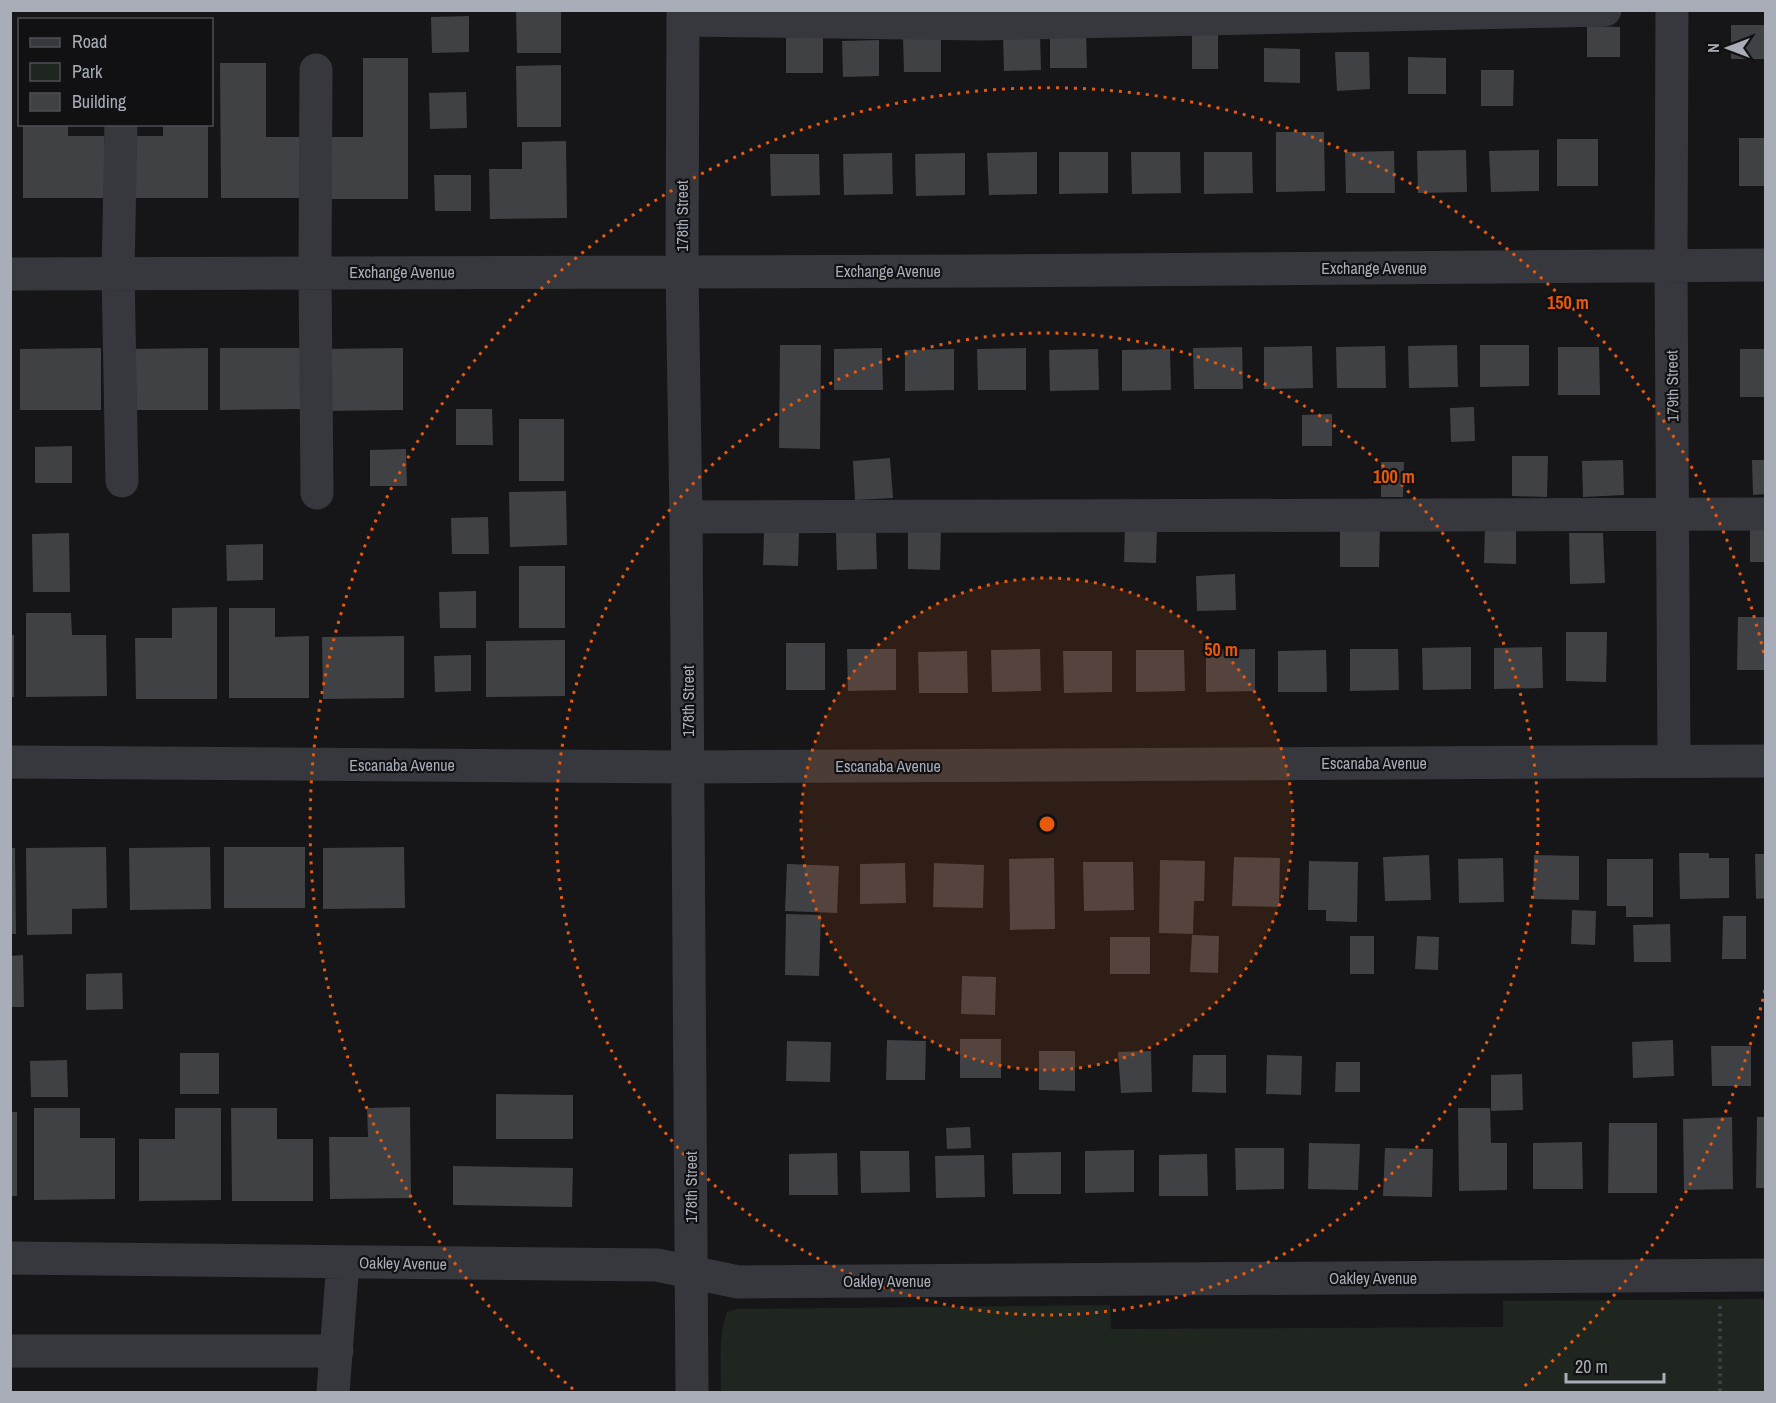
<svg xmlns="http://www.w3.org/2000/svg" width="1776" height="1403" font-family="'Archivo Narrow',sans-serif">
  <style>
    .green { fill: #1e261f }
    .building { fill: #404145 }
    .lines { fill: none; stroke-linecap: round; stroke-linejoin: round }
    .path { stroke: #3d3f44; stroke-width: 4; stroke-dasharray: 3 4.5; stroke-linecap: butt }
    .minor { stroke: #37383d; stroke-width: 33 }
    .ring { fill: none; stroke: #e8590c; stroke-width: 3; stroke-dasharray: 3 6 }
    .labels { text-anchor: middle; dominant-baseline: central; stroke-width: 4.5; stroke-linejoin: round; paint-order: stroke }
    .street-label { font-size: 16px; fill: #a8adb8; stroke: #111113 }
    .centre { fill: #e8590c; stroke: #111113; stroke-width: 3 }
    .ring-label { font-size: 18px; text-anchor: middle; font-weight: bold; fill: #e8590c; stroke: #111113; stroke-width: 4.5; stroke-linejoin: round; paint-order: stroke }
  </style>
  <rect width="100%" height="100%" fill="#161618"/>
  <path class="green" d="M1765 1299V1392H721C721 1366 718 1338 727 1312L737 1309 1110 1305 1111 1329 1503 1327V1301Z"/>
  <path class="building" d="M516 10H561V53H517Z
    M469 16V52L432 53 431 17Z
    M1731 25H1766V59H1731Z
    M1587 26 1620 27V57H1587Z
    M1050 32H1086L1087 68H1050Z
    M1218 33V69H1192V34Z
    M1040 34 1041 70 1004 71 1003 35Z
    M941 35V72H904L903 36Z
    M823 36V73H786V37Z
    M879 40V76L843 77 842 41Z
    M1264 48 1300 49V83L1264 82Z
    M1335 52H1369L1370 89 1337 91Z
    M1408 57 1446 58V94H1408Z
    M363 58H408V199H326V137H363Z
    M220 63H266V137H301V198H221Z
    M561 65V127H517L516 66Z
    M1481 70H1514L1513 106H1481Z
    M466 92 467 128 430 129 429 93Z
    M23 124H68V136H104V198H23Z
    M163 124H208V198H127V136H163Z
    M1276 132H1324L1325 191 1276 192Z
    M1739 138H1766V186H1739Z
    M1557 139H1598V186H1557Z
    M566 141 567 218 490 219 489 169H522V142Z
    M1466 150 1467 192 1418 193 1417 151Z
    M1539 150V191L1491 192 1489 151Z
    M1394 151 1395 193H1346L1345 152Z
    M1037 152V194L989 195 987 153Z
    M1059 152H1108V193L1059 194Z
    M1131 152H1180L1181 193 1132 194Z
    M1204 152H1252L1253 193 1204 194Z
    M892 153 893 194 844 195 843 154Z
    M965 153V195L916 196 915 154Z
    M770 154H819L820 195 771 196Z
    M434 175H471V211H435Z
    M780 345H821L820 449 779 448Z
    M1457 345 1458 387 1409 388 1408 346Z
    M1480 345H1529V386L1480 387Z
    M1312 346 1313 388 1264 389V347Z
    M1385 346 1386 388H1337L1336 347Z
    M1242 347 1243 389H1194L1193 348Z
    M1558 347H1599L1600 395H1558Z
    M101 348V410H20V349Z
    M208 348V410H127V349Z
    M220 348H301L302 409 220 410Z
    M403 348V410L322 411 321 349Z
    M882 348 883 390H834V349Z
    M1026 348V390H978L977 349Z
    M954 349V390L905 391V350Z
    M1098 349 1099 390 1050 391 1049 350Z
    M1170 349 1171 390 1122 391V350Z
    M1740 349H1766V397H1740Z
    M1474 407 1475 441 1451 442 1450 408Z
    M456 409H492L493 445H456Z
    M1332 414V446H1302V415Z
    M519 419H564V481H519Z
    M72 446V483H35V447Z
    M406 449 407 486H370V450Z
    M1512 456H1548L1547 497 1512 496Z
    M890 458 893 498 855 500 853 461Z
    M1623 460 1624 495 1583 497 1582 461Z
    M1752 460H1766V494L1753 495Z
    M1381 462H1404L1403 497H1381Z
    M566 491 567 545 510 547 509 492Z
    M488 517 489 554H452L451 518Z
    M1750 525H1766V562H1750Z
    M1125 528 1157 529 1156 563 1124 562Z
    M1485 528 1516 529V564L1484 563Z
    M1340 529H1380L1379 567H1340Z
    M908 530 941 531 940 570 908 569Z
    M764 532 799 533 798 566 763 565Z
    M69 533 70 592H33L32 534Z
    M836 533H876L877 569 837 570Z
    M1569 533H1603L1605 583 1570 584Z
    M263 544V580L227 581 226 545Z
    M519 566H565V628H519Z
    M1235 574 1236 610 1197 611 1196 576Z
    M476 591V628H440L439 592Z
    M217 607V699H136L135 638H172V608Z
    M229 608H275V637L309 636V698H229Z
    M26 613H71L72 635H106L107 696 26 697Z
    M1738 617H1766V670H1737Z
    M1566 632H1607L1606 682 1566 681Z
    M10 635H14V697H10Z
    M404 636V698L323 699 322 637Z
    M565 640V696L486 697V641Z
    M786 643H825V690H786Z
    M1471 647V689L1423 690 1422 648Z
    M1542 647 1543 688 1494 689V648Z
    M847 649H896V690L848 691Z
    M1040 649 1041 691 992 692 991 650Z
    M1255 649V691L1206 692V650Z
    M1350 649H1398L1399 690 1350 691Z
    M1136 650H1184L1185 691 1136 692Z
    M1326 650 1327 692H1278V651Z
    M967 651 968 693H919L918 652Z
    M1063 651H1112V692L1064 693Z
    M471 655V691L435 692 434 656Z
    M106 847 107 908 72 909V934L27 935 26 848Z
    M210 847 211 909 130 910 129 848Z
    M224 847H305V908H224Z
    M404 847 405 908 323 909V848Z
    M10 848H15L16 934H10Z
    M1679 853H1709V858H1729V898L1680 899Z
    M1755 854H1766V898L1756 899Z
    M1429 855 1431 900 1385 901 1383 857Z
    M1534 855 1579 856V900L1533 899Z
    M1234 857 1280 858 1279 907 1232 906Z
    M1054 858 1055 929 1010 930 1009 859Z
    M1503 858 1504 902 1459 903 1458 859Z
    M1607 859H1653V917H1626V906H1607Z
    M1160 860 1205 861 1204 901H1194L1193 934 1159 933Z
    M1309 861 1358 862 1357 922 1326 921V910H1308Z
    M1083 862H1133L1134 910 1084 911Z
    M905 863 906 903 860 904V864Z
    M934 863 984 865 983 908 933 907Z
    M787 864 839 866 837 913 785 911Z
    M1572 910 1596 911 1595 945 1571 944Z
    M786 914 821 915 819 976 785 975Z
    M1723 916H1746V959H1722Z
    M1670 924 1671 962H1634L1633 925Z
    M1192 935 1219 936 1218 973 1190 972Z
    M1350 936H1374V974H1350Z
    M1417 936 1439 937 1438 970 1415 969Z
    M1110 937H1150V974H1110Z
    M23 955 24 1007H10V956Z
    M122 973 123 1009 86 1010V974Z
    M962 976 996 977 995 1015 961 1014Z
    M960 1039H1001V1078H960Z
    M887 1040 926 1041 925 1080H886Z
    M1673 1040 1674 1076 1633 1078 1632 1042Z
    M787 1041 831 1042 830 1082 786 1081Z
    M1711 1046H1751V1086H1712Z
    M1039 1051H1075V1091L1039 1090Z
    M1151 1051 1152 1092 1121 1093 1118 1052Z
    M180 1053H219V1094H180Z
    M1193 1055H1226V1093L1192 1092Z
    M1267 1055 1302 1056 1301 1095 1266 1094Z
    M67 1060 68 1097H31L30 1061Z
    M1336 1062H1360V1092H1335Z
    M1522 1074 1523 1110 1491 1111V1075Z
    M496 1094 573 1095V1139H496Z
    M410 1107 411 1198 330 1199 329 1137H368L367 1108Z
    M34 1108H80V1138H115V1199L34 1200Z
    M175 1108H221V1200L139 1201V1139H175Z
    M231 1108H277V1139H313V1201H232Z
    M1458 1108H1490L1491 1143H1507V1190L1459 1191Z
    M10 1112H17V1196H10Z
    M1732 1117 1733 1189 1684 1190 1683 1119Z
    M1757 1117H1766V1188H1756Z
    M1609 1123H1657V1193H1608Z
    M970 1127 971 1148 947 1149 946 1128Z
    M1582 1142 1583 1189H1533V1143Z
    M1309 1143 1360 1144 1358 1190 1308 1189Z
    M1235 1148H1284V1189L1236 1190Z
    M1385 1148 1433 1149 1432 1197 1383 1196Z
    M1134 1150V1192L1085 1193V1151Z
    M860 1151H909L910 1192 861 1193Z
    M1061 1152V1194H1013L1012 1153Z
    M837 1153 838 1195H789V1154Z
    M1207 1154 1208 1196H1159V1155Z
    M984 1155 985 1197 936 1198 935 1156Z
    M453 1166 573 1168 572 1207 453 1205Z"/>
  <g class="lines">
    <path class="path" d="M1720 1306V1392"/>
    <path class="minor" d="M683 10 682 272 686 517 692 1392
      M1672 10 1671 266 1674 761
      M683 20 981 24 1605 10
      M316 70 315 272 317 493
      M121 124 118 273 122 481
      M10 274 982 271 1766 265
      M686 517 1766 514
      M10 762 688 767 1766 761
      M10 1258 657 1265 738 1282 1766 1275
      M10 1351H337
      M333 1392 343 1262"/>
  </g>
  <circle cx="1047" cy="824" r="246" fill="#e8590c" fill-opacity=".12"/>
  <g class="ring">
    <circle cx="1047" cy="824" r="246"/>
    <circle cx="1047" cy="824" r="491"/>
    <path d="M1765 990A737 737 0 0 1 1521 1389M573 1389A737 737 0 1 1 1765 658"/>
  </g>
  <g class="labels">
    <g class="street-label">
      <text transform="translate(682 216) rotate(-90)">178th Street</text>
      <text x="1374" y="268">Exchange Avenue</text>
      <text x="888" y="271">Exchange Avenue</text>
      <text x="402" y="272">Exchange Avenue</text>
      <text transform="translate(1672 386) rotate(-91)">179th Street</text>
      <text transform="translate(688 701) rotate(-90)">178th Street</text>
      <text x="1374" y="763">Escanaba Avenue</text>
      <text x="402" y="765">Escanaba Avenue</text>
      <text x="888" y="766">Escanaba Avenue</text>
      <text transform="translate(691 1187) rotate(-90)">178th Street</text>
      <text transform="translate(403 1263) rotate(1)">Oakley Avenue</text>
      <text x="1373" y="1278">Oakley Avenue</text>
      <text x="887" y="1281">Oakley Avenue</text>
    </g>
  </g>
  <circle cx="1047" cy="824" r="9" class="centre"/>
  <g class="ring-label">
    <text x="1568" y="309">150 m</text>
    <text x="1394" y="483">100 m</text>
    <text x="1221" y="656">50 m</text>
  </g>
  <rect width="1776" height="1403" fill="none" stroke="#a8adb8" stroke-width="24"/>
  <rect x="18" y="18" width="195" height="108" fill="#111113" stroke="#4d4f55" stroke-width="1.5"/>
  <rect x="30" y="38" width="30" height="9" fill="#37383d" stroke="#4d4f55" stroke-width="1.5"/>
  <text x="72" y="48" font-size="18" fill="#a8adb8">Road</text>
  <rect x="30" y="63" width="30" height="18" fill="#1e261f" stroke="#4d4f55" stroke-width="1.5"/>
  <text x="72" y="78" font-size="18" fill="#a8adb8">Park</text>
  <rect x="30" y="93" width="30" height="18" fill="#404145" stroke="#4d4f55" stroke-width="1.5"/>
  <text x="72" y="108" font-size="18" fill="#a8adb8">Building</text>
  <g transform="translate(1728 48) rotate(270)" stroke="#111113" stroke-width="4.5" paint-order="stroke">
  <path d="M0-4.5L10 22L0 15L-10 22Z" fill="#a8adb8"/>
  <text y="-9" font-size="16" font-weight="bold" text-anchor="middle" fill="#a8adb8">N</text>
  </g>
  <path d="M1566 1373v9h98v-9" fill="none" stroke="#a8adb8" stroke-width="3"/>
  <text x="1575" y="1373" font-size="18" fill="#a8adb8" stroke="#111113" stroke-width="4.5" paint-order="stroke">20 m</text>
</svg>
